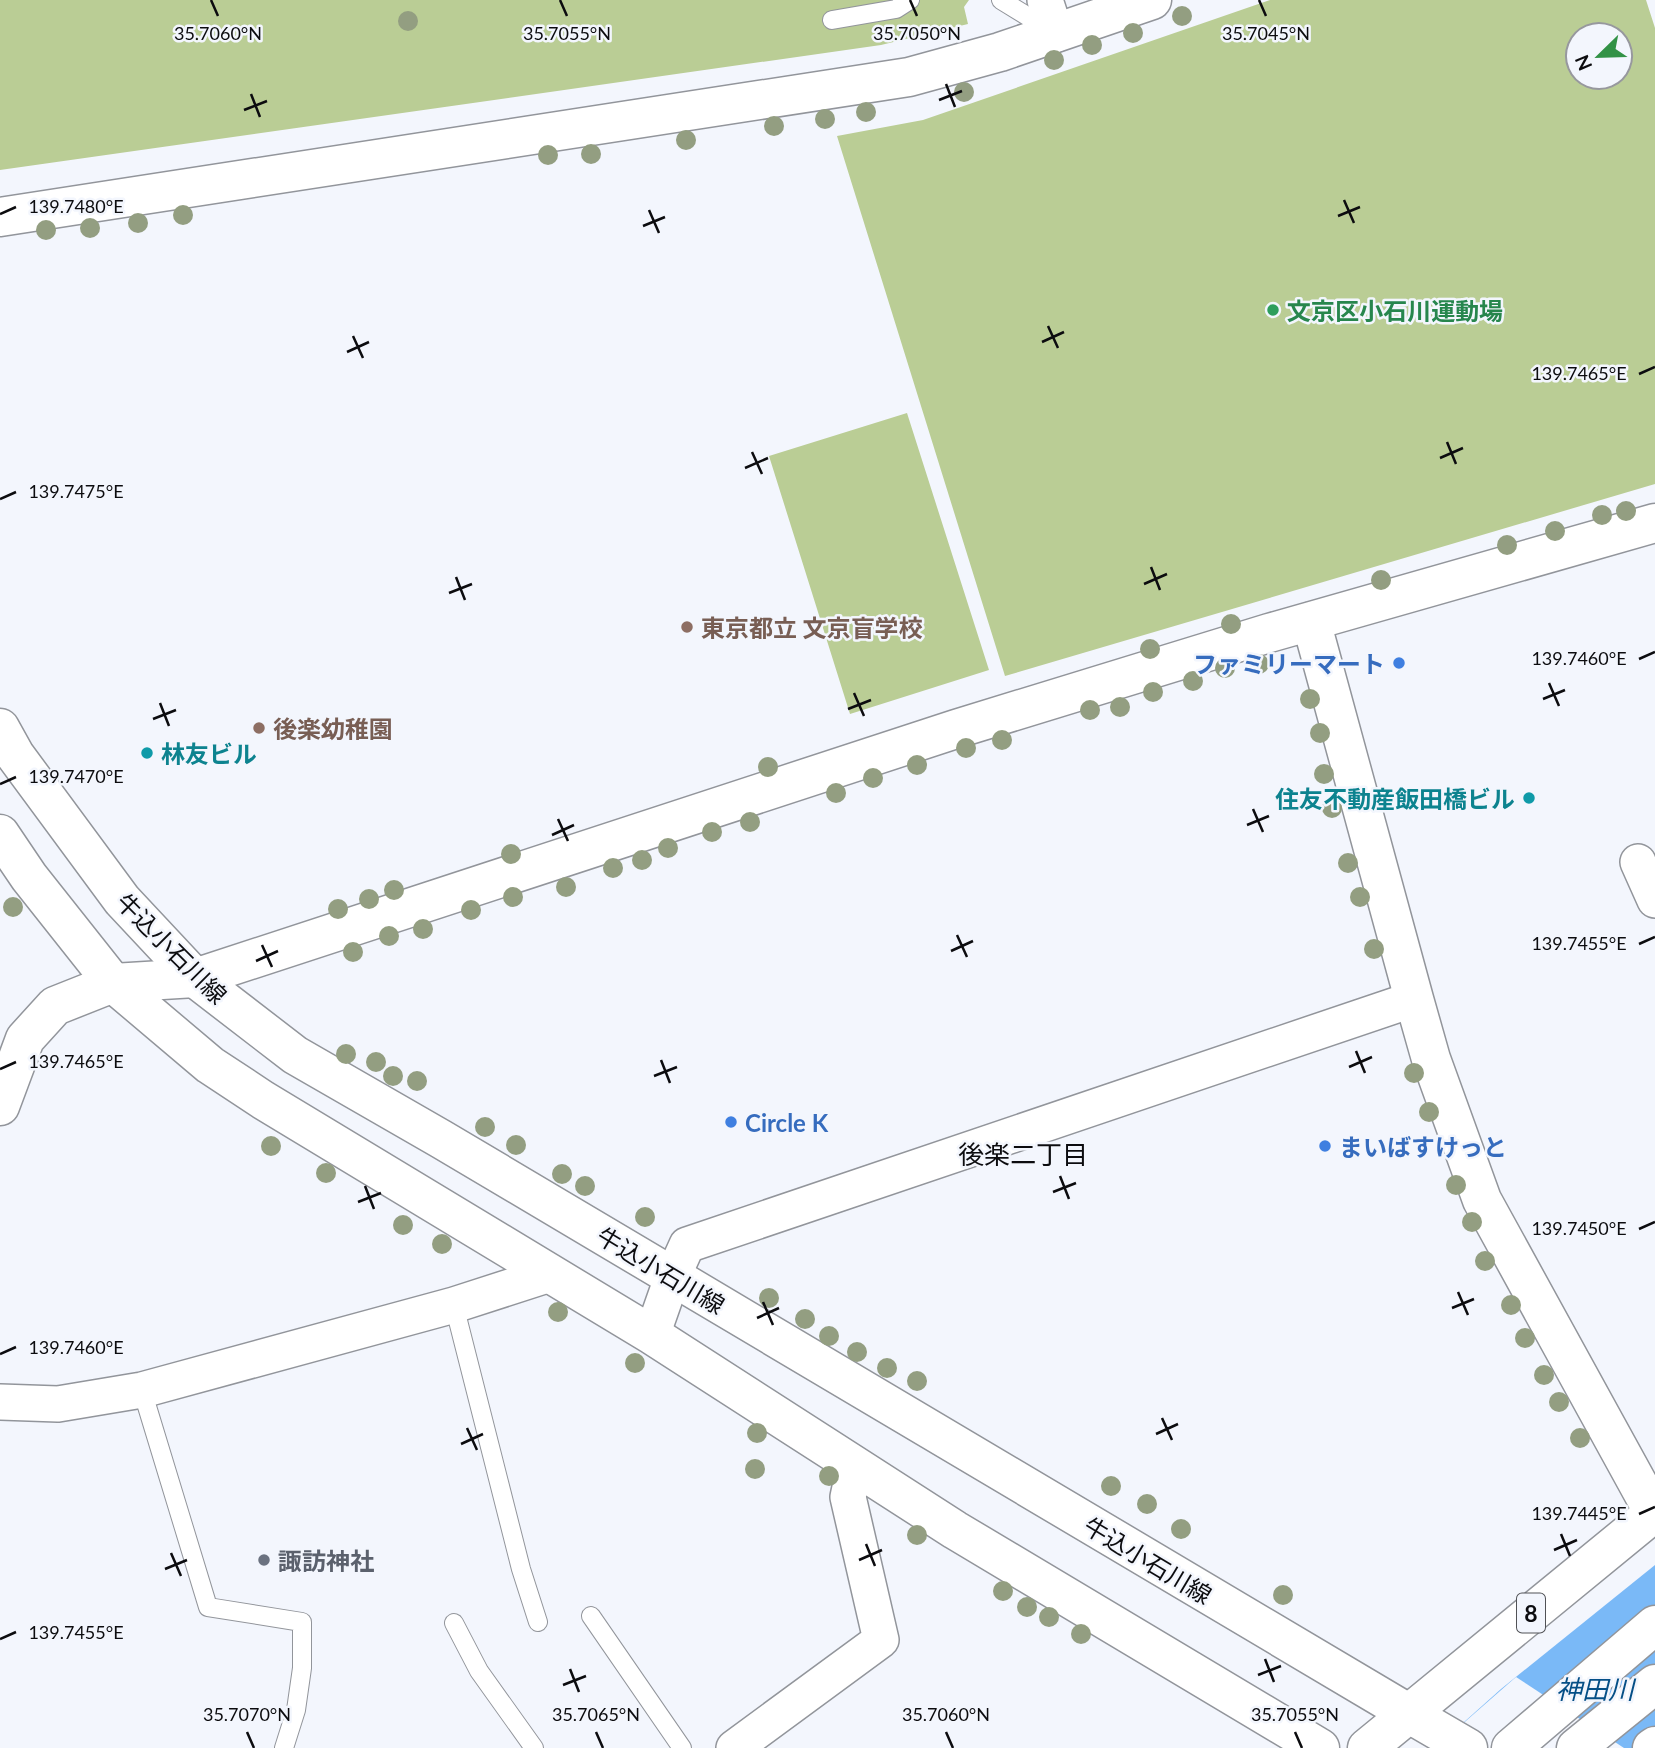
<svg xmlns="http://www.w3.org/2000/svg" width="1655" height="1748" font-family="Lato,'Noto Sans JP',sans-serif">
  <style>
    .green { fill: #bacd95; fill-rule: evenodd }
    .water { fill: #7ab9f7 }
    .pier { fill: #f3f6fd }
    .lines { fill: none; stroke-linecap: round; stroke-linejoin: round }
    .service-casing { stroke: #92959b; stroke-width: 20 }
    .minor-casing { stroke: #92959b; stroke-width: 38 }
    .tertiary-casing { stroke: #92959b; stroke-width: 41 }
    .secondary-casing { stroke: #92959b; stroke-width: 41 }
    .primary-casing { stroke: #92959b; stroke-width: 41 }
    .motorway-casing { stroke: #92959b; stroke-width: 41 }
    .service { stroke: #fff; stroke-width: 18 }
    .minor { stroke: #fff; stroke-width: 35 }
    .tertiary { stroke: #fff; stroke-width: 38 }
    .secondary { stroke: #fff; stroke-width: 38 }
    .primary { stroke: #fff; stroke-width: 38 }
    .motorway { stroke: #fff; stroke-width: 38 }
    .tree { fill: #939e81 }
    .ticks { fill: none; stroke: #0c0c0f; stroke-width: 2.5 }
    .leisure-dot { fill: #2e9e5b; stroke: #f3f6fd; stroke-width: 2.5 }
    .education-dot { fill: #8d6e63; stroke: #f3f6fd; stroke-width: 2.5 }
    .shop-dot { fill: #3f7fe0; stroke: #f3f6fd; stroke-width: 2.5 }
    .culture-dot { fill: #0f9aa8; stroke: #f3f6fd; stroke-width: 2.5 }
    .worship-dot { fill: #6b7280; stroke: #f3f6fd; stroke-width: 2.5 }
    .labels { text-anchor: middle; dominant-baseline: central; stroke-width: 5; stroke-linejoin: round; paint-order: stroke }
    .shield { fill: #f3f6fd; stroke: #515256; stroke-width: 2 }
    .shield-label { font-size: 23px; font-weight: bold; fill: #0c0c0f }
    .leisure-label { font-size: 24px; font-weight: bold; fill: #27864d; stroke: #f3f6fd; text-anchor: start }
    .education-label { font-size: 24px; font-weight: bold; fill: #785e54; stroke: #f3f6fd; text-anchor: start }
    .shop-label { font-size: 24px; font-weight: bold; fill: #366cbe; stroke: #f3f6fd; text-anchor: start }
    .culture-label { font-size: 24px; font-weight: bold; fill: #0d838f; stroke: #f3f6fd; text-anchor: start }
    .street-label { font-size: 24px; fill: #0c0c0f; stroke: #f3f6fd }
    .worship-label { font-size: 24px; font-weight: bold; fill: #5b616d; stroke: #f3f6fd; text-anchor: start }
    .neighbourhood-label { font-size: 26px; fill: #0c0c0f; stroke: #f3f6fd }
    .water-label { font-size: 26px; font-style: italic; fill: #054f86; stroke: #f3f6fd }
    .ticks-label { font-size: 18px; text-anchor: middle; fill: #0c0c0f; stroke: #f3f6fd; stroke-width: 5; stroke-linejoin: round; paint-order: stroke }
  </style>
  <rect width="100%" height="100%" fill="#f3f6fd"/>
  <path class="green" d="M0 0H969L964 7 968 24 881 45 0 170Z
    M1270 0H1646L1655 28V484L1005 676 837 136 923 120ZM1578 35H1620V77H1578Z
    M907 413 989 670 850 714 769 456Z"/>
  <path class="water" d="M1655 1565V1748H1435L1501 1689Z"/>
  <path class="pier" d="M1516 1677 1624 1748H1435Z"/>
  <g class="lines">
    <g class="service-casing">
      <path id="service" d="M1001 0 1053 32
        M832 20 896 9 910 0
        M454 1305 521 1569 538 1622
        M142 1390 208 1607 302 1622V1668L296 1710 284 1748
        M591 1616 682 1748
        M454 1623 479 1671 534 1748"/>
    </g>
    <g class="minor-casing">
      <path id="minor" d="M1045 0 1056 34
        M1638 862 1655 900
        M652 1335 672 1278 687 1245 1414 999
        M0 1402 58 1404 142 1390 454 1305 550 1274
        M734 1748 881 1640 848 1497 852 1478 859 1469"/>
    </g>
    <g class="tertiary-casing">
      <path id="tertiary" d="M0 217 909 77 1000 52 1152 0
        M1311 621 1414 999 1431 1059 1482 1200 1654 1513
        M0 1106 25 1039 55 1006 113 983 195 978 956 729 1269 633 1655 523"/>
    </g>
    <g class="secondary-casing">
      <path id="secondary" d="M0 728 15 755 122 900 195 978 295 1055 441 1139 1408 1713
        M0 834 29 877 113 983 210 1065 263 1100 652 1335 955 1530 1320 1748"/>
    </g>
    <g class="primary-casing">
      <path id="primary" d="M1408 1713 1468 1748
        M1367 1748 1655 1512"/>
    </g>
    <g class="motorway-casing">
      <path id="motorway" d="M1511 1748 1655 1625
        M1576 1748 1655 1684
        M1652 1748 1655 1746"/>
    </g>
    <use href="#service" class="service"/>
    <use href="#minor" class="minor"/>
    <use href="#tertiary" class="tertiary"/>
    <use href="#secondary" class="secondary"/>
    <use href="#primary" class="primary"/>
    <use href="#motorway" class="motorway"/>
  </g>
  <g class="tree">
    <circle cx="1182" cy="16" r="10"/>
    <circle cx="408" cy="21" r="10"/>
    <circle cx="1133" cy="33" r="10"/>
    <circle cx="1092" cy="45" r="10"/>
    <circle cx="1054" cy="60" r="10"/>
    <circle cx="964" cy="92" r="10"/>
    <circle cx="866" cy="112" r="10"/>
    <circle cx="825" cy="119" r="10"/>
    <circle cx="774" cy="126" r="10"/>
    <circle cx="686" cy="140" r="10"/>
    <circle cx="591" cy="154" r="10"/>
    <circle cx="548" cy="155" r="10"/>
    <circle cx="183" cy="215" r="10"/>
    <circle cx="138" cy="223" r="10"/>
    <circle cx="90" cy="228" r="10"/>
    <circle cx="46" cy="230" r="10"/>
    <circle cx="1626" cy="511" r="10"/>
    <circle cx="1602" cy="515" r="10"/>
    <circle cx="1555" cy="531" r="10"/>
    <circle cx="1507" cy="545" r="10"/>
    <circle cx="1381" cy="580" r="10"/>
    <circle cx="1231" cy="624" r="10"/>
    <circle cx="1150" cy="649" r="10"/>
    <circle cx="1259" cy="664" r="10"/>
    <circle cx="1225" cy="668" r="10"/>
    <circle cx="1193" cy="681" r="10"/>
    <circle cx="1153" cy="692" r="10"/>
    <circle cx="1310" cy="699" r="10"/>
    <circle cx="1120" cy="707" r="10"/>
    <circle cx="1090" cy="710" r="10"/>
    <circle cx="1320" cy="733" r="10"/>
    <circle cx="1002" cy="740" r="10"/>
    <circle cx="966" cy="748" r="10"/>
    <circle cx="917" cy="765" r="10"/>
    <circle cx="768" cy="767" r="10"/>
    <circle cx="1324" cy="774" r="10"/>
    <circle cx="873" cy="778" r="10"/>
    <circle cx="836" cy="793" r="10"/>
    <circle cx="1332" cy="808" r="10"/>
    <circle cx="750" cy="822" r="10"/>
    <circle cx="712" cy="832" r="10"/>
    <circle cx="668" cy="848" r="10"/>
    <circle cx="511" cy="854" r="10"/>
    <circle cx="642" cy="860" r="10"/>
    <circle cx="1348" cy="863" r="10"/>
    <circle cx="613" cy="868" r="10"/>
    <circle cx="566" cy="887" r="10"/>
    <circle cx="394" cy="890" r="10"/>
    <circle cx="513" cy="897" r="10"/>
    <circle cx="1360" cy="897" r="10"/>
    <circle cx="369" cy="899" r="10"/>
    <circle cx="13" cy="907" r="10"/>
    <circle cx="338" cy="909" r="10"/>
    <circle cx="471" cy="910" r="10"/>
    <circle cx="423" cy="929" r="10"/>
    <circle cx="389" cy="936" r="10"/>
    <circle cx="1374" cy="949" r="10"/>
    <circle cx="353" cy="952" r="10"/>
    <circle cx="346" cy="1054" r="10"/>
    <circle cx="376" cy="1062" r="10"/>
    <circle cx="1414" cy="1073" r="10"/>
    <circle cx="393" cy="1076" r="10"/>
    <circle cx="417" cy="1081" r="10"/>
    <circle cx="1429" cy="1112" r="10"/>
    <circle cx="485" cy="1127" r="10"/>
    <circle cx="516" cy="1145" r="10"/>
    <circle cx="271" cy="1146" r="10"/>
    <circle cx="326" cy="1173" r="10"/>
    <circle cx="562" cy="1174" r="10"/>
    <circle cx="1456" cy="1185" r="10"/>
    <circle cx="585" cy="1186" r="10"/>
    <circle cx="645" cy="1217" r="10"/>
    <circle cx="1472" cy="1222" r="10"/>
    <circle cx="403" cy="1225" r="10"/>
    <circle cx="442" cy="1244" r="10"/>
    <circle cx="1485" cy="1261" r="10"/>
    <circle cx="769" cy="1298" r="10"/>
    <circle cx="1511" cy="1305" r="10"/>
    <circle cx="558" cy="1312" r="10"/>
    <circle cx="805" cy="1319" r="10"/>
    <circle cx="829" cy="1336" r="10"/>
    <circle cx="1525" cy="1338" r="10"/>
    <circle cx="857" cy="1352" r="10"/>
    <circle cx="635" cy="1363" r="10"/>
    <circle cx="887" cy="1368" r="10"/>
    <circle cx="1544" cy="1375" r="10"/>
    <circle cx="917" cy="1381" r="10"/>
    <circle cx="1559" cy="1402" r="10"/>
    <circle cx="757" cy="1433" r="10"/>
    <circle cx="1580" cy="1438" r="10"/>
    <circle cx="755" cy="1469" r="10"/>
    <circle cx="829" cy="1476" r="10"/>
    <circle cx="1111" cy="1486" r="10"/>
    <circle cx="1147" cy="1504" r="10"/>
    <circle cx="1181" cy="1529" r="10"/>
    <circle cx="917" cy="1535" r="10"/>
    <circle cx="1003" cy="1591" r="10"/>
    <circle cx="1283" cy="1595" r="10"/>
    <circle cx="1027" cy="1607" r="10"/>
    <circle cx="1049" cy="1617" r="10"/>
    <circle cx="1081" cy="1634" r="10"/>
  </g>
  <path class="ticks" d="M211 0 218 16M560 0 567 16M910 0 917 16M1259 0 1266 16M946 84 955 107M251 94 260 117M939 100 962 91M244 110 267 101M1344 200 1354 223M649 210 659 233M0 214 16 207M1338 216 1360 207M643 226 665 217M1048 326 1058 348M353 336 363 358M1042 342 1064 332M347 352 369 342M1639 374 1655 367M1447 442 1456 464M752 452 762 474M1440 458 1463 448M745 468 768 458M0 499 16 492M1151 567 1160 590M456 577 465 600M1144 584 1167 574M449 593 472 584M1639 659 1655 652M1549 683 1559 706M854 693 864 716M1543 699 1565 690M160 703 169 726M848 709 871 700M153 719 176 710M0 784 16 777M1253 809 1263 832M558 819 568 841M1247 825 1269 816M552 835 574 825M957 935 967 957M1639 944 1655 937M262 945 272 967M951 951 973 941M256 961 278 951M1356 1051 1365 1073M661 1060 670 1083M1349 1067 1372 1057M0 1069 16 1062M654 1076 677 1067M1060 1176 1069 1199M365 1186 374 1209M1053 1192 1076 1183M358 1202 381 1193M1639 1229 1655 1222M1458 1292 1468 1315M763 1302 773 1325M1452 1308 1474 1299M757 1318 779 1308M0 1354 16 1347M1162 1418 1172 1440M467 1428 477 1450M1156 1434 1178 1424M461 1444 483 1434M1639 1514 1655 1507M1561 1534 1570 1556M866 1544 875 1566M1554 1550 1577 1540M171 1553 181 1576M859 1560 882 1550M165 1569 187 1560M0 1639 16 1632M1265 1659 1274 1682M570 1669 579 1692M1258 1675 1281 1666M563 1685 586 1676M247 1732 254 1748M596 1732 603 1748M946 1732 953 1748M1295 1732 1302 1748"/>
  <circle class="leisure-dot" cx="1273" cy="310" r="7"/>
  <g class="education-dot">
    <circle cx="687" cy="627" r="7"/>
    <circle cx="259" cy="728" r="7"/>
  </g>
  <g class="shop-dot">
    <circle cx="1399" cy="663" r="7"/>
    <circle cx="731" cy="1122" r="7"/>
    <circle cx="1325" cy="1146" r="7"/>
  </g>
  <g class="culture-dot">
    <circle cx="147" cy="753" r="7"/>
    <circle cx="1529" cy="798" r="7"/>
  </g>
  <circle class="worship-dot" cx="264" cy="1560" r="7"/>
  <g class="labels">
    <rect class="shield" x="1517" y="1593.5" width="28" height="39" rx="5"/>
    <g class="shield-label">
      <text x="1531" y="1613">8</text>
    </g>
    <g class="leisure-label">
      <text x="1287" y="310">文京区小石川運動場</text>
    </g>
    <g class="education-label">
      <text x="701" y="627">東京都立 文京盲学校</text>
      <text x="273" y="728">後楽幼稚園</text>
    </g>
    <g class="shop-label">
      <text x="1385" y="663" text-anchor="end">ファミリーマート</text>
      <text x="745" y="1122">Circle K</text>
      <text x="1339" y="1146">まいばすけっと</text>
    </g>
    <g class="culture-label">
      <text x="161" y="753">林友ビル</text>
      <text x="1515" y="798" text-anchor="end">住友不動産飯田橋ビル</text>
    </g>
    <g class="street-label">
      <text transform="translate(172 948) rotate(45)">牛込小石川線</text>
      <text transform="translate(661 1270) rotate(31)">牛込小石川線</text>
      <text transform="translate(1148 1560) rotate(31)">牛込小石川線</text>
    </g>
    <g class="worship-label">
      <text x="278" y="1560">諏訪神社</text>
    </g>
    <g class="neighbourhood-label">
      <text x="1023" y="1154">後楽二丁目</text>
    </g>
    <g class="water-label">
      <text x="1595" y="1689">神田川</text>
    </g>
  </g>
  <g class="ticks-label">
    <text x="218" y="40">35.7060°N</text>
    <text x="567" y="40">35.7055°N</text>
    <text x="917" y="40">35.7050°N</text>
    <text x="1266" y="40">35.7045°N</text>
    <text x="76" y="213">139.7480°E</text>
    <text x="1579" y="380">139.7465°E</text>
    <text x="76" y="498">139.7475°E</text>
    <text x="1579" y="665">139.7460°E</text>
    <text x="76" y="783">139.7470°E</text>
    <text x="1579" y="950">139.7455°E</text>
    <text x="76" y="1068">139.7465°E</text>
    <text x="1579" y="1235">139.7450°E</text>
    <text x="76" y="1354">139.7460°E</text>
    <text x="1579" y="1520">139.7445°E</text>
    <text x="76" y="1639">139.7455°E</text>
    <text x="247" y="1721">35.7070°N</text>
    <text x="596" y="1721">35.7065°N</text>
    <text x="946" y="1721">35.7060°N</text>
    <text x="1295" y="1721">35.7055°N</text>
  </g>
  <g transform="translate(1599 56) rotate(247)"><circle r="33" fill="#f3f6fd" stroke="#97989e" stroke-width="2"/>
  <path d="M0-5L12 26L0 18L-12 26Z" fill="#329246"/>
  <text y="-10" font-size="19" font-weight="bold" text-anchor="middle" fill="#0c0c0f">N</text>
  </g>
</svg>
